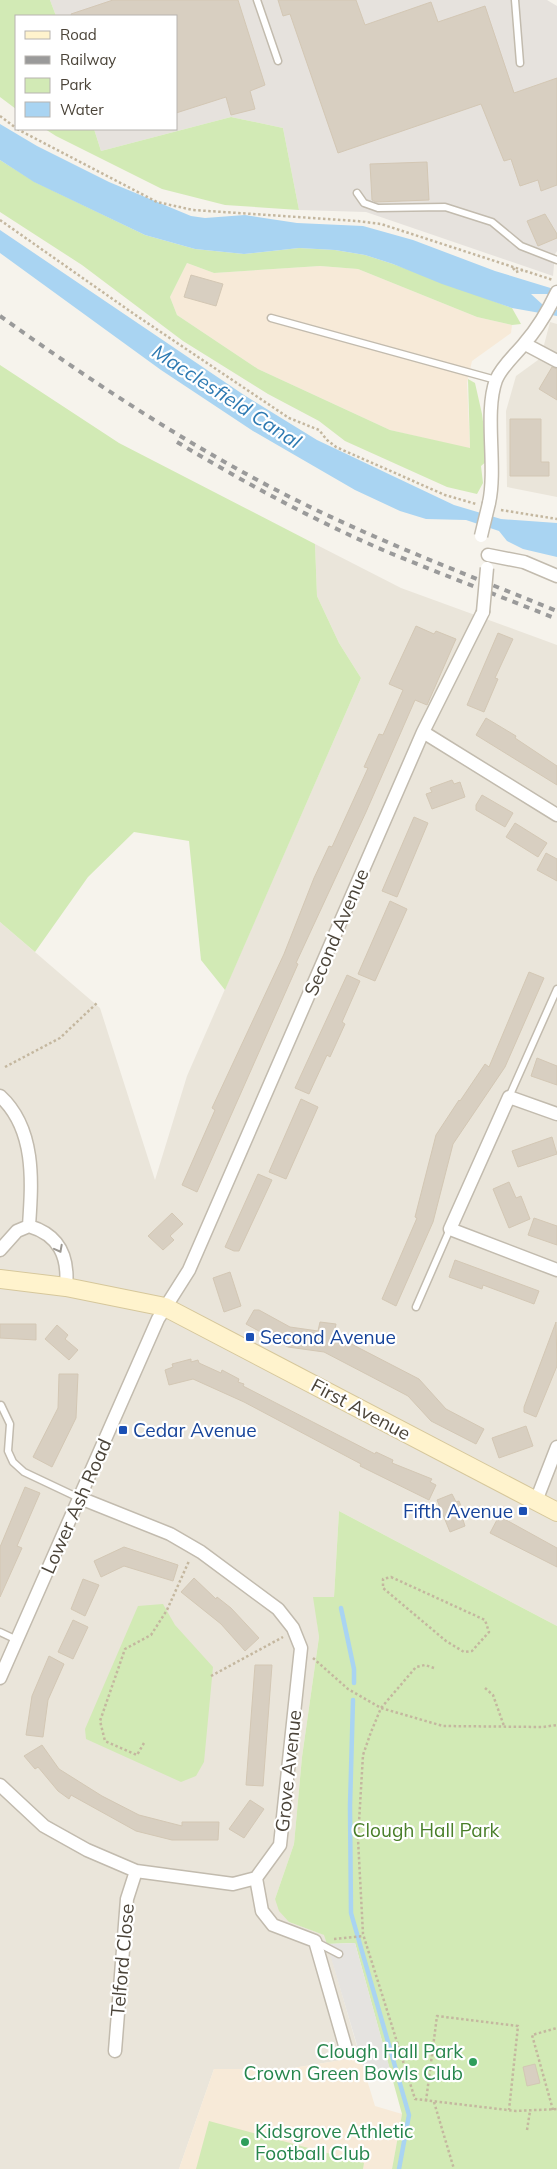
<svg xmlns="http://www.w3.org/2000/svg" width="557" height="2169" font-family="Mulish,sans-serif">
  <style>
    .residential { fill: #eae5da }
    .commercial { fill: #f7ead8 }
    .industrial { fill: #e6e2dd }
    .green { fill: #d2eab5 }
    .parking { fill: #e5e3e0 }
    .water { fill: #a9d4f2 }
    .lines { fill: none; stroke-linecap: round; stroke-linejoin: round }
    .stream { stroke: #a9d4f2; stroke-width: 4.5 }
    .building { fill: #d8cfc1; stroke: #d3c7b4 }
    .service-casing { stroke: #c2bbae; stroke-width: 9 }
    .minor-casing { stroke: #c2bbae; stroke-width: 15 }
    .secondary-casing { stroke: #d6c79b; stroke-width: 20 }
    .path { stroke: #c4b79f; stroke-width: 2.5; stroke-dasharray: 2.5 2.5; stroke-linecap: butt }
    .service { stroke: #fff; stroke-width: 6 }
    .minor { stroke: #fff; stroke-width: 12 }
    .secondary { stroke: #fff3cd; stroke-width: 18 }
    .rail { stroke: #9a9a9a; stroke-width: 4; stroke-dasharray: 6 6; stroke-linecap: butt }
    .minor-bridge-casing { stroke: #c2bbae; stroke-width: 15; stroke-linecap: butt }
    .minor-bridge { stroke: #fff; stroke-width: 12 }
    .oneway { stroke: #9c9892 }
    .transit-dot { fill: #1a4fb4; stroke: #fff; stroke-width: 2 }
    .leisure-dot { fill: #2e9e5b; stroke: #fff; stroke-width: 2 }
    .labels { text-anchor: middle; dominant-baseline: central; stroke-width: 4.5; stroke-linejoin: round; paint-order: stroke }
    .street-label { font-size: 19px; fill: #4b4439; stroke: #fff }
    .transit-label { font-size: 19px; fill: #164399; stroke: #fff; text-anchor: start }
    .park-label { font-size: 19px; fill: #4a7f2a; stroke: #fff }
    .leisure-label { font-size: 19px; fill: #27864d; stroke: #fff; text-anchor: end }
    .water-label { font-size: 20px; font-style: italic; fill: #2e7ab2; stroke: #fff }
  </style>
  <rect width="100%" height="100%" fill="#f6f3ec"/>
  <path class="residential" d="M550 322 557 324V497L507 487 506 411 516 376 538 360 544 345Z
    M315 544 401 588 557 645V1626L339 1511 334 1597H314L319 1637 302 1757 294 1844 275 1899 289 1922 325 1935 360 2057 287 2069H214L179 2169H0V922L100 1008 155 1180 187 1076 361 678 339 643 317 596Z"/>
  <path class="commercial" d="M187 263 214 273 320 266 358 269 477 317 512 325 511 333 472 361 467 383 470 449 390 430 258 369 177 315 170 297Z
    M360 2057 375 2106 402 2114 392 2169H179L214 2069H287Z"/>
  <path class="industrial" d="M50 0H547L557 6V251L555 254 553 276 366 212 299 210 283 128 231 117 101 151 94 129H176V16H56Z"/>
  <path class="green" d="M0 0H50L56 16H16V109L0 97Z
    M231 117 283 128 299 210 225 205 162 189 56 136 45 129H94L101 151Z
    M0 160 35 182 145 235 195 249 244 254 299 248 335 250 365 255 393 264 512 308 521 324 512 325 477 317 358 269 320 266 214 273 187 263 170 297 177 315 258 369 390 430 470 448 468 379 475 383 482 414 488 460 481 466 483 483 477 494 447 487 345 441 319 421 268 394 183 341 82 265 0 212Z
    M0 365 119 443 315 544 317 596 339 643 361 678 225 990 201 960 189 841 134 832 88 877 35 952 0 922Z
    M339 1511 557 1626V2169H392L402 2114 355 1943 327 1944 324 1935 289 1922 279 1911 275 1899 294 1844 302 1757 319 1637 313 1597H334Z
    M163 1604 175 1625 213 1667 204 1762 196 1776 181 1782 86 1739 85 1729 138 1606Z
    M209 2121 364 2163 363 2169H196Z"/>
  <path class="parking" d="M355 1943 391 2073 367 2079 327 1944Z"/>
  <path class="water" d="M0 124 37 146 109 182 191 216 205 218 245 215 297 223 363 226 413 240 495 271 557 290V297L547 294H531L543 305 557 310V316L512 308 442 284 393 264 365 255 335 250 299 248 244 254 195 249 145 235 34 182 0 160Z
    M0 230 244 395 317 440 454 505 501 519 557 523V557L523 549 507 541 499 531 466 520 426 519 400 511 355 490 253 431 161 370 0 253Z"/>
  <g class="lines">
    <path class="stream" d="M341 1608 354 1669V1683
      M353 1700 350 1806 351 1913 409 2115 399 2169"/>
  </g>
  <path class="building" d="M113 0H238L265 85 250 91 255 109 231 115 226 97 176 113V16H72L71 14Z
    M278 0H356L365 25 431 2 438 22 485 6 514 93 557 78V185L541 191 538 180 520 186 511 159 504 161 481 104 338 153 290 14 283 16Z
    M427 162 429 200 376 202 372 200 370 164Z
    M545 214 557 234V238L538 246 527 221Z
    M191 275 223 284 216 306 184 297Z
    M552 367 557 369V400L539 389Z
    M510 419H541V462H549V476H510Z
    M416 626 434 634 436 631 456 639 427 705 415 700 366 812 296 963 298 964 197 1192 182 1185 215 1110 212 1108 284 954 314 878 329 846 332 847 368 768 364 767 379 734 383 735 403 690 389 684Z
    M498 633 513 639 495 678 498 679 484 712 467 705Z
    M486 718 516 736 515 738 557 766V785L476 735Z
    M452 780 454 784 460 782 465 797 432 809 426 794 432 792 430 788Z
    M482 795 513 813 505 827 476 810V805Z
    M414 817 428 823 397 897 382 891Z
    M515 823 547 843 538 857 506 837Z
    M546 853 557 859V881L537 870Z
    M390 901 407 909 375 981 358 974Z
    M529 972 544 978 505 1067 453 1144 433 1222 396 1306 382 1299 417 1218 415 1217 436 1135 459 1100 460 1101 485 1064 489 1067Z
    M347 975 360 981 342 1022 345 1024 330 1057 327 1055 309 1094 295 1088Z
    M537 1058 557 1066V1085L531 1076Z
    M301 1099 318 1107 286 1179 269 1172Z
    M552 1137 557 1154 518 1167 512 1151Z
    M258 1174 272 1180 239 1251H234L225 1247Z
    M509 1182 516 1198 521 1196 530 1219 509 1228 493 1189Z
    M172 1213 183 1224 170 1236 174 1240 163 1250 148 1236Z
    M534 1218 557 1226V1245L528 1235Z
    M455 1260 539 1291 534 1304 483 1285 482 1289 449 1277Z
    M230 1272 241 1306 224 1312 213 1278Z
    M254 1310H259L290 1327 318 1331 320 1322 336 1324 334 1335 419 1379 446 1409 484 1429 476 1444 431 1421 408 1396 370 1376 324 1352 288 1347 246 1324Z
    M556 1322 557 1366 536 1417 524 1412V1407Z
    M0 1324H36V1340L0 1338Z
    M57 1325 68 1335 65 1339 78 1350 69 1360 45 1339Z
    M191 1359V1362L198 1360 199 1363 221 1373 222 1370 239 1379 238 1382 244 1384 243 1386 375 1454 376 1452 393 1460 392 1463 432 1479 430 1482 436 1485 429 1500 360 1466 361 1464 244 1402 193 1379 169 1385 165 1370 173 1367 172 1364Z
    M59 1374H78L76 1418 52 1467 33 1457 58 1408Z
    M526 1426 533 1446 499 1458 492 1438Z
    M25 1487 40 1493 17 1546 22 1548 0 1597V1547Z
    M452 1494 456 1502 459 1501 466 1519 463 1520 465 1526 450 1532 437 1500Z
    M499 1516 557 1548V1567L490 1533Z
    M124 1547 178 1565 173 1581 124 1566 101 1577 94 1561Z
    M194 1578 216 1599 217 1597 231 1608 259 1638 245 1651 221 1624 181 1592Z
    M83 1579 99 1585 85 1616 71 1609Z
    M73 1620 88 1627 73 1659 58 1652Z
    M49 1656 64 1664 48 1700 43 1737 26 1735 32 1696Z
    M255 1665H272L263 1786 246 1785Z
    M42 1745 59 1769 102 1796 139 1815 182 1826V1822H219L218 1840H172L136 1831 71 1795 69 1799 58 1791 38 1767 35 1769 24 1756Z
    M250 1800 264 1809 244 1838 229 1829Z
    M535 2064 540 2083 527 2086 523 2067Z"/>
  <g class="lines">
    <g class="service-casing">
      <path id="service" d="M257 0 278 61
        M515 0 520 63
        M357 193 364 203 378 208 445 207 492 222 521 246 557 260
        M271 318 496 380
        M509 1097 557 989
        M416 1307 450 1229
        M1 1405 10 1424 8 1451 13 1462 24 1472 79 1498
        M0 1632 17 1640
        M316 1942 339 1954"/>
    </g>
    <g class="minor-casing">
      <path id="minor" d="M525 344 557 361
        M489 503C497 466 484 413 496 380 502 366 515 355 524 344 538 328 548 311 557 292
        M488 555 524 562 557 576
        M423 732 557 815
        M0 1096C36 1129 32 1182 29 1226L17 1231 0 1250
        M557 1114 509 1097 450 1229 557 1270
        M29 1226C59 1235 69 1256 66 1287
        M536 1501 557 1447
        M0 1678 158 1319 189 1270 423 732 483 612
        M0 1785 44 1826 87 1850 136 1871 233 1884 256 1878 280 1845 301 1648 293 1628 278 1609 201 1552 170 1534 80 1498
        M256 1878 262 1911 273 1925 315 1941 346 2049
        M115 2051 127 1899 136 1871"/>
    </g>
    <g class="secondary-casing">
      <path id="secondary" d="M0 1279 66 1287 165 1307 557 1512"/>
    </g>
    <path class="path" d="M0 116 16 128
      M17 129 157 202 193 210 357 221 381 224 553 280
      M0 220 134 314 289 418 319 430 327 440 336 447 445 495 476 504
      M513 268 516 272 523 270
      M501 510 557 519
      M5 1067 60 1038 98 1002
      M391 1577 485 1620 489 1632 472 1651 464 1652 446 1641 383 1588V1579Z
      M313 1658 348 1689 381 1708 443 1726 543 1727 557 1725
      M434 1668 425 1665 416 1667 381 1708 371 1732 363 1755 358 1839 363 1934 415 2099 516 2111 557 2109
      M211 1676 283 1637
      M485 1688 493 1695 504 1726
      M144 1743 137 1755 105 1741 100 1721 125 1649 151 1635 167 1610 189 1561
      M334 1939 363 1936
      M426 2101 437 2016 518 2026 509 2110
      M434 2102 454 2169
      M553 2110 532 2035 557 2028
      M527 2130 530 2111"/>
    <use href="#service" class="service"/>
    <use href="#minor" class="minor"/>
    <use href="#secondary" class="secondary"/>
    <path class="rail" d="M0 316C98 386 198 452 306 505 388 545 473 577 557 611
      M177 442C245 483 317 522 390 553 446 576 502 597 557 619"/>
    <g class="minor-bridge-casing">
      <path id="minor-bridge" d="M481 536 489 503
        M483 612 487 568"/>
    </g>
    <use href="#minor-bridge" class="minor-bridge"/>
  </g>
  <defs><path id="oneway-chevron" d="M-2-3.5L2.5 0L-2 3.5" fill="none" stroke-width="1.6" stroke-linecap="round" stroke-linejoin="round" transform="scale(1.25)"/></defs>
  <use class="oneway" href="#oneway-chevron" transform="translate(59 1249) rotate(62)"/>
  <g class="transit-dot">
    <rect x="245" y="1332" width="10" height="10" rx="2.5"/>
    <rect x="118" y="1425" width="10" height="10" rx="2.5"/>
    <rect x="518" y="1506" width="10" height="10" rx="2.5"/>
  </g>
  <g class="leisure-dot">
    <circle cx="473" cy="2062" r="5"/>
    <circle cx="245" cy="2142" r="5"/>
  </g>
  <g class="labels">
    <g class="street-label">
      <text transform="translate(336 932) rotate(-67)">Second Avenue</text>
      <text transform="translate(361 1409) rotate(28)">First Avenue</text>
      <text transform="translate(76 1506) rotate(-66)">Lower Ash Road</text>
      <text transform="translate(288 1771) rotate(-84)">Grove Avenue</text>
      <text transform="translate(122 1960) rotate(-85)">Telford Close</text>
    </g>
    <g class="transit-label">
      <text x="260" y="1337">Second Avenue</text>
      <text x="133" y="1430">Cedar Avenue</text>
      <text x="513" y="1511" text-anchor="end">Fifth Avenue</text>
    </g>
    <g class="park-label">
      <text x="426" y="1830">Clough Hall Park</text>
    </g>
    <g class="leisure-label">
      <text x="463" y="2051">Clough Hall Park<tspan x="463" dy="22">Crown Green Bowls Club</tspan></text>
      <text x="255" y="2131" text-anchor="start">Kidsgrove Athletic<tspan x="255" dy="22">Football Club</tspan></text>
    </g>
    <g class="water-label">
      <text transform="translate(227 396) rotate(33)">Macclesfield Canal</text>
    </g>
  </g>
  <rect x="15" y="15" width="162" height="115" fill="#ffffff" stroke="#b7b4b0"/>
  <rect x="25" y="31" width="25" height="8" fill="#fff3cd" stroke="#b7b4b0"/>
  <text x="60" y="40" font-size="15" fill="#4b4439">Road</text>
  <rect x="25" y="56" width="25" height="8" fill="#9a9a9a" stroke="#b7b4b0"/>
  <text x="60" y="65" font-size="15" fill="#4b4439">Railway</text>
  <rect x="25" y="78" width="25" height="15" fill="#d2eab5" stroke="#b7b4b0"/>
  <text x="60" y="90" font-size="15" fill="#4b4439">Park</text>
  <rect x="25" y="102" width="25" height="15" fill="#a9d4f2" stroke="#b7b4b0"/>
  <text x="60" y="115" font-size="15" fill="#4b4439">Water</text>
</svg>
